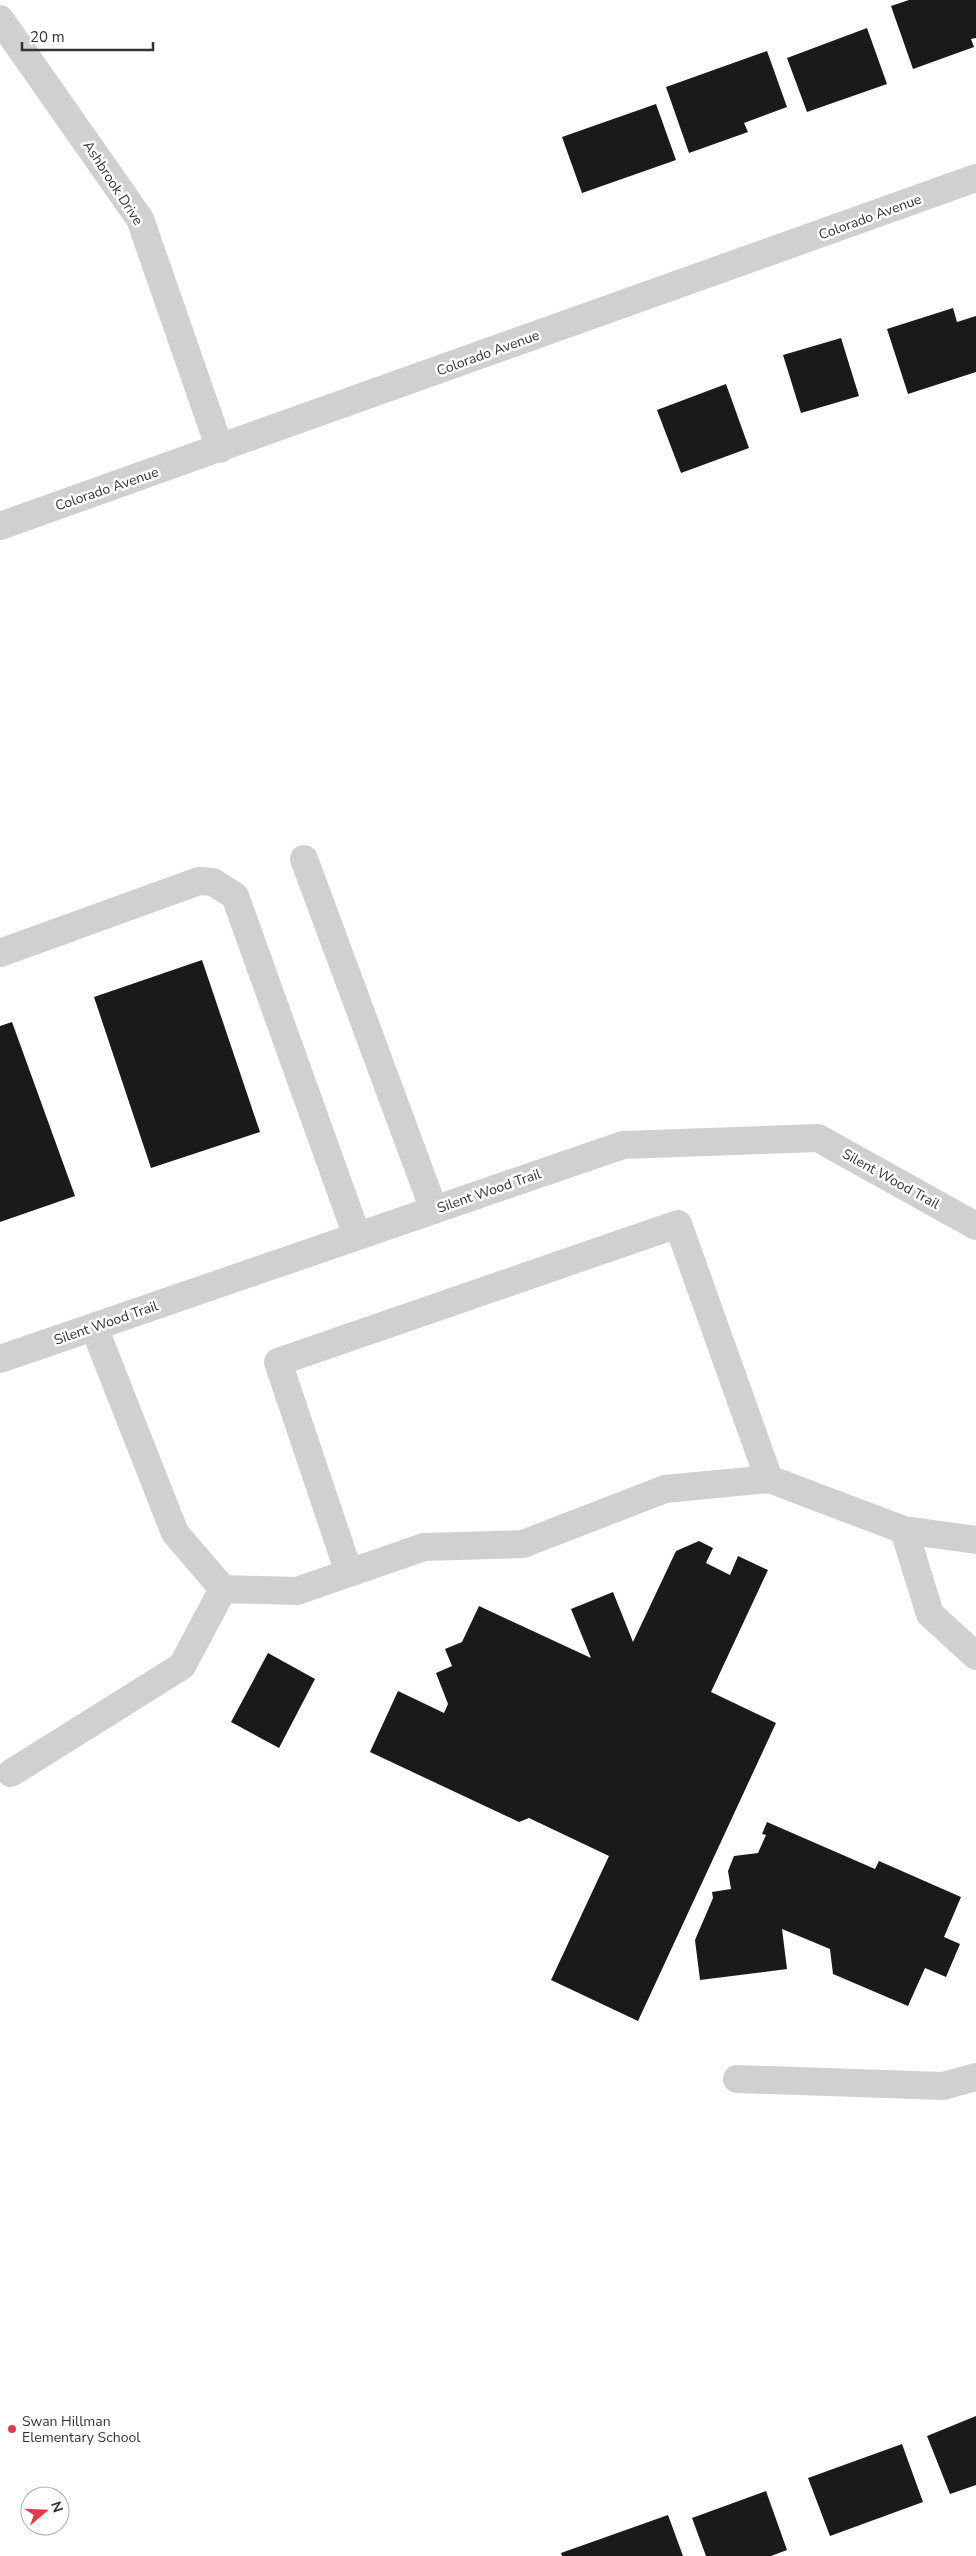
<svg xmlns="http://www.w3.org/2000/svg" width="976" height="2556" font-family="'Nunito Sans',sans-serif">
  <style>
    .building { fill: #1a1a1a }
    .lines { fill: none; stroke-linecap: round; stroke-linejoin: round }
    .minor { stroke: #d0d0d0; stroke-width: 28 }
    .poi-dot { fill: #e63946; stroke: #fff; stroke-width: 2 }
    .labels { text-anchor: middle; dominant-baseline: central; stroke-width: 5; stroke-linejoin: round; paint-order: stroke }
    .street-label { font-size: 14px; fill: #333; stroke: #fff }
    .poi-label { font-size: 14px; fill: #333; stroke: #fff; text-anchor: start }
  </style>
  <rect width="100%" height="100%" fill="#fff"/>
  <path class="building" d="M909 0H976V38L971 39 974 47 913 69 891 6Z
    M867 28 887 84 807 112 787 58Z
    M767 51 787 107 744 123 748 132 689 153 666 87Z
    M656 104 676 160 582 193 562 137Z
    M953 308 957 322 976 316V372L908 394 887 329Z
    M841 338 859 396 801 413 783 355Z
    M726 384 749 448 681 473 657 410Z
    M202 960 260 1132 151 1168 94 997Z
    M12 1022 75 1196 0 1222V1026Z
    M699 1541 713 1548 706 1563 730 1575 738 1556 768 1570 711 1692 776 1723 638 2021 551 1980 609 1856 529 1818 519 1822 370 1752 398 1691 444 1713 448 1704 436 1673 452 1666 445 1649 462 1642 479 1606 591 1658 571 1609 613 1592 633 1642 676 1551Z
    M268 1653 315 1679 279 1748 231 1722Z
    M767 1822 875 1869 879 1861 961 1897 944 1937 960 1944 946 1977 925 1968 908 2006 833 1974 830 1949 782 1929 787 1969 700 1980 695 1940 713 1898 712 1892 731 1889 728 1871 734 1856 758 1853 766 1835 762 1834Z
    M976 2416V2485L950 2494 927 2436Z
    M902 2444 923 2502 830 2536 808 2478Z
    M766 2491 787 2550 771 2556H706L692 2518Z
    M668 2515 683 2556H562L561 2553Z"/>
  <g class="lines">
    <path class="minor" d="M0 19 140 219 220 449
      M0 526 976 178
      M304 859 434 1210
      M0 953 199 881 213 882 235 896 357 1236
      M94 1327 175 1533 223 1589 297 1591 424 1547 523 1544 665 1489 769 1479 904 1530 976 1540
      M0 1359 623 1145 818 1138 976 1226
      M904 1530 930 1614 976 1656
      M349 1573 278 1362 678 1224 769 1479
      M11 1773 182 1666 223 1589
      M737 2079 943 2086 976 2077"/>
  </g>
  <circle class="poi-dot" cx="12" cy="2429" r="5"/>
  <g class="labels">
    <g class="street-label">
      <text transform="translate(113 183) rotate(57)">Ashbrook Drive</text>
      <text transform="translate(870 217) rotate(-20)">Colorado Avenue</text>
      <text transform="translate(488 353) rotate(-20)">Colorado Avenue</text>
      <text transform="translate(107 489) rotate(-19)">Colorado Avenue</text>
      <text transform="translate(891 1179) rotate(29)">Silent Wood Trail</text>
      <text transform="translate(489 1191) rotate(-19)">Silent Wood Trail</text>
      <text transform="translate(106 1323) rotate(-19)">Silent Wood Trail</text>
    </g>
    <g class="poi-label">
      <text x="22" y="2421">Swan Hillman<tspan x="22" dy="16">Elementary School</tspan></text>
    </g>
  </g>
  <g transform="translate(45 2511) rotate(71)"><circle r="24" fill="#ffffff" stroke="#adadad"/>
  <path d="M0-4L9 19L0 12L-9 19Z" fill="#e63946"/>
  <text y="-8" font-size="14" font-weight="bold" text-anchor="middle" fill="#333333">N</text>
  </g>
  <path d="M22 42v8h131v-8" fill="none" stroke="#333333" stroke-width="2.5"/>
  <text x="30" y="42" font-size="15" fill="#333333" stroke="#ffffff" stroke-width="4" paint-order="stroke">20 m</text>
</svg>
